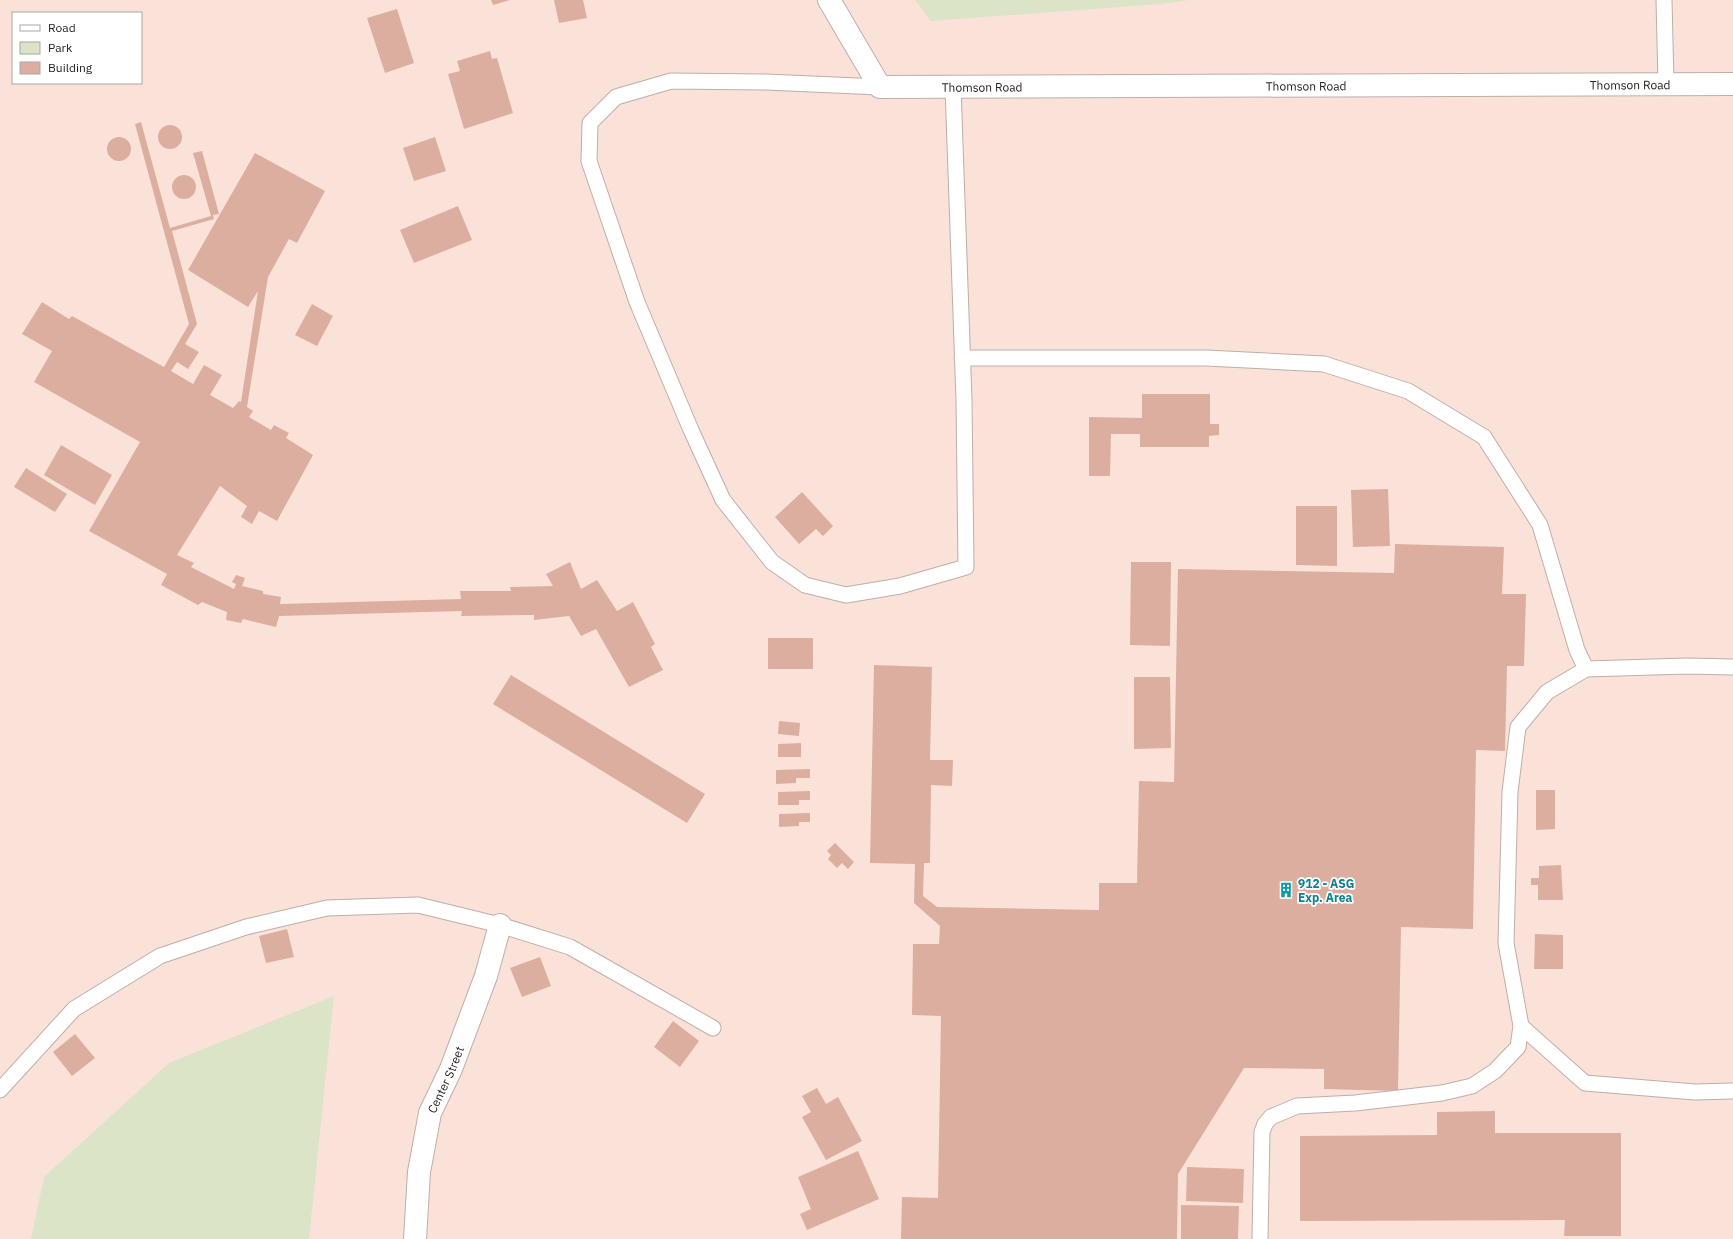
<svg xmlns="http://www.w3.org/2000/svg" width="1733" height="1239" font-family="'IBM Plex Sans',sans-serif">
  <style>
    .built { fill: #fae2d9; fill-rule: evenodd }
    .green { fill: #dbe4c7 }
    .building { fill: #dcae9f }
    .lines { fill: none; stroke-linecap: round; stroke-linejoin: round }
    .lane-casing { stroke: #beaea8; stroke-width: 17 }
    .street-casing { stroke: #beaea8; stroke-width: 24 }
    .lane { stroke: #fff; stroke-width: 15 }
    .street { stroke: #fff; stroke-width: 22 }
    .labels { text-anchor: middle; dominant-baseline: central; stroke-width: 3.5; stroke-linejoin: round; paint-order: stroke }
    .street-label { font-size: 12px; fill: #282220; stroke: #fff }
    .culture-label { font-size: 12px; font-weight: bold; fill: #0d838f; stroke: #fff; text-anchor: start }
  </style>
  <rect width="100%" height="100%" fill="#ffefe8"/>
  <path class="built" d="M0 0H1733V1239H0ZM13 13H141V83H13Z"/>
  <path class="green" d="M915 0H1189L1161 4 931 21Z
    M334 996 309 1239H31L44 1177 169 1063Z"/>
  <path class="building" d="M491 0H510L493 5Z
    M554 0H583L587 18 559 23Z
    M397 9 414 63 385 73 367 18Z
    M490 51 492 59 497 58 513 113 464 129 448 74 460 71 457 61Z
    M141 122 170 228 211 216 193 153 202 151 219 214 213 215 214 219 172 231 197 324 185 344 199 352 188 369 177 362 171 371 193 384 204 365 222 375 210 395 233 408 239 401 241 402 258 291 248 307 188 270 255 153 325 191 297 243 289 239 268 277 247 407 253 411 249 417 271 430 274 425 289 433 286 438 313 455 277 521 259 511 252 524 241 517 247 506 220 486 177 555 194 563 191 567 234 589 236 584 232 582 236 575 245 578 242 586 263 591V594L281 597 280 604 461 599 460 591H511L510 587 553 586 546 574 570 562 581 589 597 580 617 611 633 602 655 644 651 647 663 670 629 687 596 629 581 636 569 616 534 620V615L461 616 462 611 279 616 276 627 243 619 241 623 226 620 227 612 202 602 198 605 161 585 167 574 89 531 140 442 34 382 52 351 22 334 42 302 69 319 72 316 164 367 189 324 135 124Z
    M158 137a12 12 0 1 1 24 0a12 12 0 1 1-24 0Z
    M435 137 446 171 414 181 403 148Z
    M107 149a12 12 0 1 1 24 0a12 12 0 1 1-24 0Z
    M172 187a12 12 0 1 1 24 0a12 12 0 1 1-24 0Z
    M458 206 472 240 414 263 400 230Z
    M312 304 333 316 317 346 295 335Z
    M1142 394H1210V424H1219V435L1209 436V447H1140V434H1111L1110 476H1089V417L1142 418Z
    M61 445 112 475 95 505 44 475Z
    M26 468 67 494 55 512 14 487Z
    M1388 489 1390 546 1353 547 1351 490Z
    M802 492 833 526 823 536 816 529 799 544 775 517Z
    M1296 506H1337V566L1296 565Z
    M1395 544 1504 547 1502 594H1526L1524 666H1507L1505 751 1476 750 1473 929 1401 927 1398 1091 1324 1089V1069L1244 1068 1178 1174 1177 1239H901L902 1197 938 1198 941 1016 912 1015 913 944H939L940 926 914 903 915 864 870 863 874 665 932 667 930 760H953L952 786 931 785 930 863H924L923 896 937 907 1099 910V883H1137L1139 781 1174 782 1178 569 1394 573Z
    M1131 562H1171L1170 646 1130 645Z
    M768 638H813V669H768Z
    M511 675 705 794 687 823 493 704Z
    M1134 677H1170L1171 748 1134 749Z
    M779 721 800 723 799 736 778 734Z
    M801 743V757H778V744Z
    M810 769V778H796V783L776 784V770Z
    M1536 790H1555V829L1536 830Z
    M810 791V800H799V805H778V792Z
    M810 813V822H799V826L779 827V814Z
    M835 843 854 862 848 869 842 863 837 868 828 859 831 855 827 851Z
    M1561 865 1563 900H1538V885H1531V878H1539V866Z
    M287 929 294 957 266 963 259 936Z
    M1535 934 1563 935V969H1534Z
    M540 957 551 986 522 997 510 968Z
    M673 1021 699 1041 680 1067 654 1047Z
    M75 1034 95 1058 72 1076 53 1052Z
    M817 1088 826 1104 838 1097 862 1141 826 1160 802 1117 811 1112 802 1096Z
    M1495 1111V1133H1621V1236H1564L1565 1220 1300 1221V1136L1437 1135V1112Z
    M858 1151 879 1199 807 1230 800 1214 811 1209 798 1177Z
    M1187 1167 1244 1169 1243 1203 1186 1201Z
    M1181 1205 1239 1206 1238 1239H1181Z"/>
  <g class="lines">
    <g class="lane-casing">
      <path id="lane" d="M1664 0 1666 84
        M880 87 766 82 671 81 616 97 590 123 589 161 637 302 691 430 723 500 772 562 805 585 846 595 900 586 966 567 964 400 953 87
        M962 358H1206L1324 364 1408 391 1484 437 1540 525 1577 650 1586 669
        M1733 667 1687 666 1586 669 1547 692 1518 727 1510 792 1506 943 1521 1026 1585 1083 1695 1092 1733 1091
        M0 1090 74 1009 160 956 246 927 327 908 418 905 500 925 570 947 713 1028
        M1260 1239 1262 1132 1265 1124 1271 1117 1297 1106 1355 1103 1442 1093 1472 1086 1495 1071 1518 1047 1521 1026"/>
    </g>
    <g class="street-casing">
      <g id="street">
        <path id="s1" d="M829 0 880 87 1733 84"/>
        <path id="s2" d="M415 1239 419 1172 430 1113 451 1069 486 976 500 925"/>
      </g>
    </g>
    <use href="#lane" class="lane"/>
    <use href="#street" class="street"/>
  </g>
  <defs>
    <g id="building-bare" transform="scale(1.2)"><path d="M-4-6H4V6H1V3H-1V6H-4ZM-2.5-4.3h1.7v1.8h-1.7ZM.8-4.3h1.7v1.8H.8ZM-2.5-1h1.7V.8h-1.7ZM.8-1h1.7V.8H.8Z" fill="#0f9aa8" stroke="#fff" stroke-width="2.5" paint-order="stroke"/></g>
  </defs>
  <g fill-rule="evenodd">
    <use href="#building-bare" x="1286" y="890"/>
  </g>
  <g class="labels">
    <g class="street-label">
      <text stroke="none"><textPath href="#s1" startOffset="851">Thomson Road</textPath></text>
      <text stroke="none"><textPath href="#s1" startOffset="527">Thomson Road</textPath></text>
      <text stroke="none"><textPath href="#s1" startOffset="203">Thomson Road</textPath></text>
      <text stroke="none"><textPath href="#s2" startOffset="164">Center Street</textPath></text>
    </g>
    <g class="culture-label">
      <text x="1298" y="883">912 - ASG<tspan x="1298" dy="14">Exp. Area</tspan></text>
    </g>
  </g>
  <rect x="12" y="12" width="130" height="72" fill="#ffffff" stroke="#a9a7a6"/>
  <rect x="20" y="25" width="20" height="6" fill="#ffffff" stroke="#a9a7a6"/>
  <text x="48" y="32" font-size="12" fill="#282220">Road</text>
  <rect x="20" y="42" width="20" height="12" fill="#dbe4c7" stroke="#a9a7a6"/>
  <text x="48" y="52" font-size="12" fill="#282220">Park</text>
  <rect x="20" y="62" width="20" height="12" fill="#dcae9f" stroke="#a9a7a6"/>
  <text x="48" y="72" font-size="12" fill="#282220">Building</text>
</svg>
